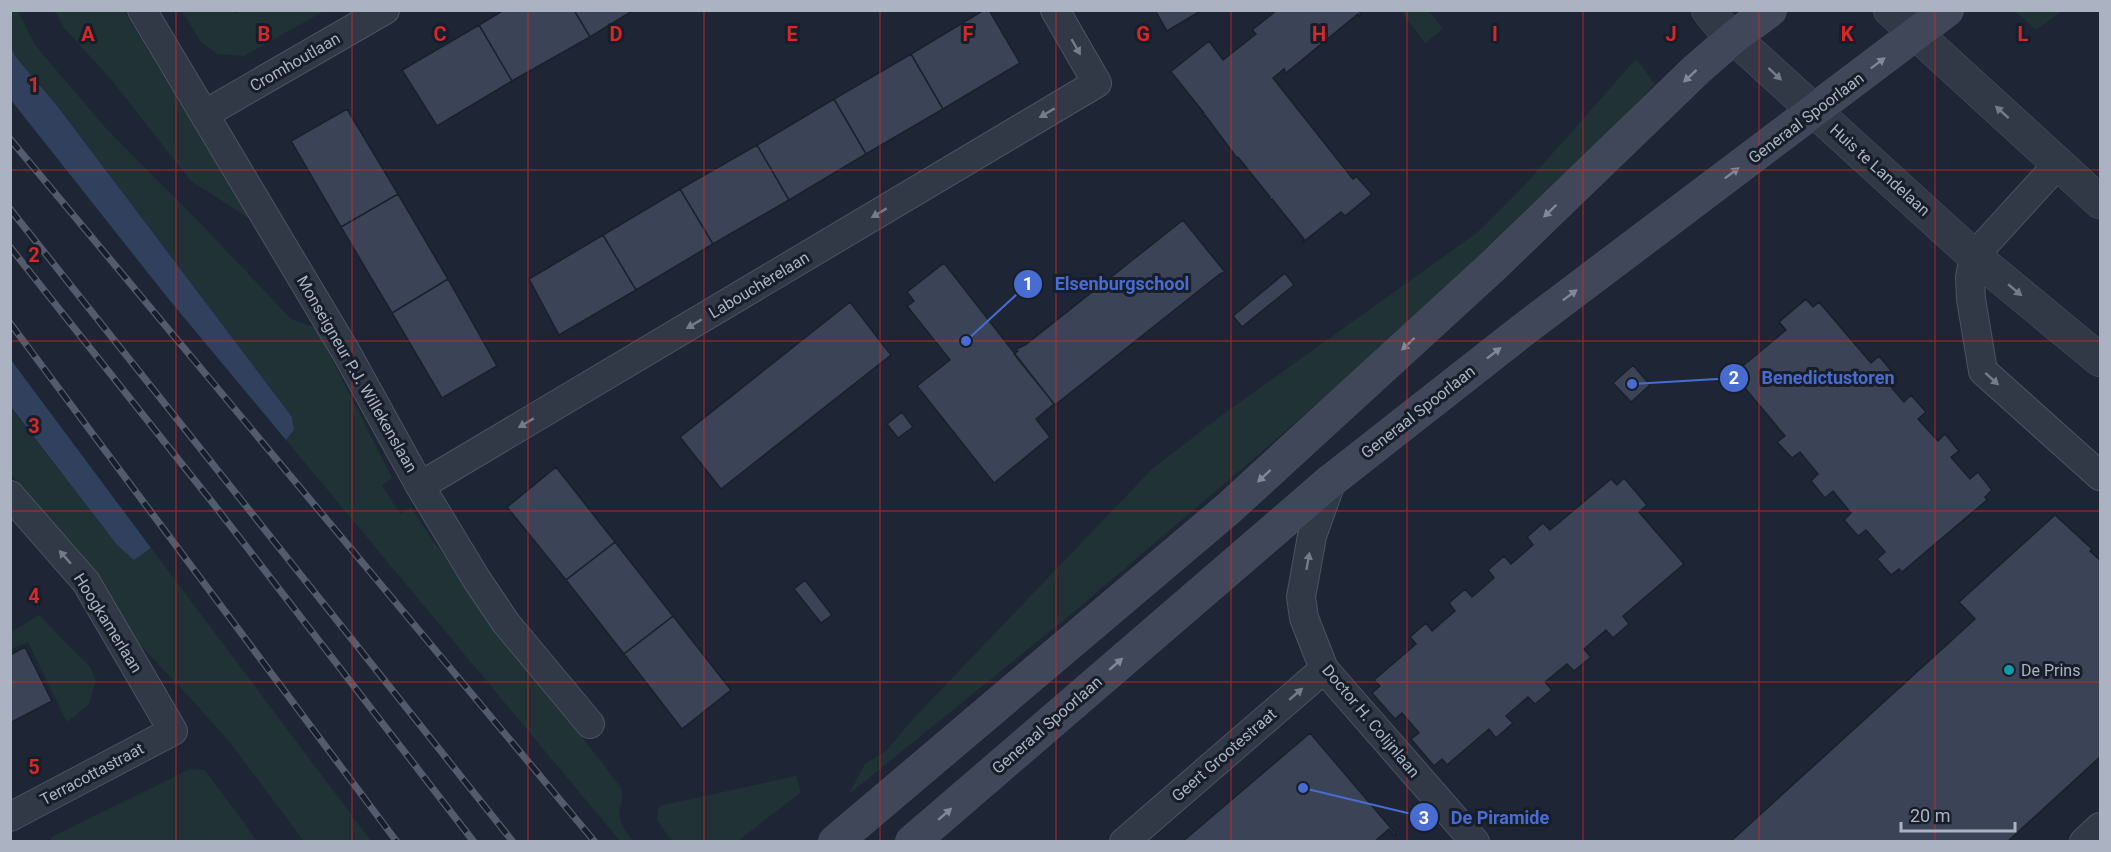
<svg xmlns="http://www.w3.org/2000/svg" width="2111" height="852" font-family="Roboto,sans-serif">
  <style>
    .green { fill: #203236 }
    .water { fill: #30405d }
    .building { fill: #3a4456; stroke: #19202c; stroke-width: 1.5 }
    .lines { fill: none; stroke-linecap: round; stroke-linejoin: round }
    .minor-casing { stroke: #4c5361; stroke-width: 30 }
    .tertiary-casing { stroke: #4c5361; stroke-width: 34 }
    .secondary-casing { stroke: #4c5361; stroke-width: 34 }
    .minor { stroke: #313846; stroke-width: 28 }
    .tertiary { stroke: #313846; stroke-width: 33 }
    .secondary { stroke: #3f4759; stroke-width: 33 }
    .rail-casing { stroke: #535c6d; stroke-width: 7 }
    .rail { stroke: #171e2a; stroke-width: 4.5; stroke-dasharray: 14; stroke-linecap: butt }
    .oneway { fill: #747c8b }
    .oneway2 { fill: #808899 }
    .grid { fill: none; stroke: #d62828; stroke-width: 1.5; stroke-opacity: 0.55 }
    .culture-dot { fill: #0f9aa8; stroke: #171e2a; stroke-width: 2 }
    .labels { text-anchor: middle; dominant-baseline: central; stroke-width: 6; stroke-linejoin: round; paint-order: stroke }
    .street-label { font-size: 16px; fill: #abb3c3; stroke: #171e2a }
    .poi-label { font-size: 16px; fill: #abb3c3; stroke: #171e2a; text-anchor: start }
    .grid-label { font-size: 20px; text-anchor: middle; font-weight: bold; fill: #d62828; stroke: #171e2a; stroke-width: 6; stroke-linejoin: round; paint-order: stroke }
    .leader { fill: none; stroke: #486cd2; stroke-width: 2 }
    .callout-dot { fill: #486cd2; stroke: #171e2a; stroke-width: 2 }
    .mark-label { font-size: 18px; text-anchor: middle; font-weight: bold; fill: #fff }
    .callout-label { font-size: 18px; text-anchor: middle; font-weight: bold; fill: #486cd2; stroke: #171e2a; stroke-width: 6; stroke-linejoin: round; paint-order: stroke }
  </style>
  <rect width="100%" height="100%" fill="#1e2635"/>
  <path class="green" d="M243 10 324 11 244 56 218 54 201 42 182 11H233L236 14Z
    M11 11H18L35 45 102 124 202 225 291 319 316 328 392 478 382 485 400 514 411 507 430 537 621 788C623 795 622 801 620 808 618 821 625 831 633 841H620L286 440 294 430 292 417 58 107 15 56 11 47Z
    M55 11H124L250 219 191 181 110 78 64 28Z
    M1401 11H1429L1443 29 1425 43Z
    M2015 11H2062L2036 30Z
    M1636 59 1655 84 1603 138 1382 349 1075 611 849 794 865 764 887 750 913 719 1152 469 1222 415 1478 232 1522 188Z
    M10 407 117 545 134 559 151 548 371 841H304L232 745 194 702 140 645 95 574 11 474Z
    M39 615 90 667 96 680 89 704 67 722 28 642 11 649V632Z
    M190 769 205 770 257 841 52 842 50 838Z
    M796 776 801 792 738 841H672L657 820 659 806Z"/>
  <path class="water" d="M11 47 15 56 58 107 292 417 294 430 286 440 167 297 11 100Z
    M11 360 151 548 134 560 117 545 11 407Z"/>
  <path class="building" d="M504 10H574L590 37 512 81 479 25Z
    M574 10H634L590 37Z
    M984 10H989L1020 63 943 109 911 54Z
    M1155 10H1199V12L1167 31Z
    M1277 10H1358L1361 14 1359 16 1358 14 1286 73 1284 69 1273 78 1353 179 1356 176 1372 194 1345 216 1341 212 1303 242 1304 239 1272 199 1270 200 1269 198 1270 197 1238 157 1237 158 1205 115 1204 116 1202 114 1204 113 1172 73H1169L1209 41 1223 60 1256 34 1252 30Z
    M479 25 512 81 437 126 402 70Z
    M911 54 943 109 866 154 834 99Z
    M834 99 866 154 789 200 757 145Z
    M347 109 398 194 341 227 291 141Z
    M757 145 789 200 713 244 680 189Z
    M680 189 713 244 636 290 603 235Z
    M398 194 448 279 392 313 341 227Z
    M1183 220 1225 272 1220 274 1055 405 1014 354 1018 351 1016 349 1025 345Z
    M603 235 636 290 559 335 529 279Z
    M944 263 1054 404 1036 419 1050 437 994 483 917 386 950 360 907 306 914 301 907 292Z
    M1285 273 1294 285 1242 327 1233 316Z
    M448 279 497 366 442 398 392 313Z
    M1806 299 1813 307 1819 302 1871 363 1879 356 1893 373 1885 380 1904 402 1911 395 1926 412 1918 419 1938 441 1945 434 1959 451 1951 457 1970 479 1978 472 1992 490 1985 497 1987 500 1902 572 1899 569 1891 575 1877 559 1885 552 1866 530 1858 536 1844 520 1851 513 1833 491 1825 498 1811 481 1818 474 1800 452 1792 458 1777 442 1785 436 1733 374 1786 330 1779 322Z
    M850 302 891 355 721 489 680 437Z
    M1633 365 1650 385 1631 402 1613 383Z
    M902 412 913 427 898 438 887 424Z
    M556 467 615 542 566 580 507 507Z
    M1624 478 1647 505 1639 512 1684 564 1623 616 1629 624 1613 638 1606 630 1584 649 1591 657 1574 671 1567 664 1545 682 1552 690 1535 704 1528 697 1506 716 1513 723 1496 738 1489 729 1447 765 1442 759 1434 766 1411 739 1419 733 1402 713 1395 719 1372 693 1380 686 1374 680 1416 644 1410 637 1426 623 1432 631 1455 611 1449 603 1465 589 1472 597 1494 578 1488 570 1504 556 1511 564 1533 545 1527 537 1543 523 1550 530 1611 479 1617 485Z
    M2055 515 2092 549 2090 551 2100 560V757L2007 842H1730L1975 619 1959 602Z
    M615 542 673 616 624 654 566 580Z
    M805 580 832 615 821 623 794 589Z
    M673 616 731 690 682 729 624 654Z
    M25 647 52 701 10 723V655Z
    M1310 733 1396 834 1395 836 1389 829 1374 842H1182Z"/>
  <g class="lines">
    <g class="minor-casing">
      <path id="minor" d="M142 10 346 352 420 486 477 580 506 623 590 724
        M205 114 385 10
        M2058 164 1974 256 1970 277 1971 299 1983 371 2100 476
        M1332 480 1312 536 1301 597 1304 618 1324 669 1475 842
        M420 486 1097 83 1055 10
        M10 495 86 582 173 731 10 817
        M1124 842 1324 669
        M2084 842 2100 827"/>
    </g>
    <g class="tertiary-casing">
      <path id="tertiary" d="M1708 10 1720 25 1974 256 2100 360
        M1890 10 2100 202"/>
    </g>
    <g class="secondary-casing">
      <path id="secondary" d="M835 842 1229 508 1493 266 1696 70 1734 37 1770 10
        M912 842 1332 480 1523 330 1947 10"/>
    </g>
    <use href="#minor" class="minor"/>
    <use href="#tertiary" class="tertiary"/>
    <use href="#secondary" class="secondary"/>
    <g class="rail-casing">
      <path id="rail" d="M10 139 595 842
        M10 209 513 842
        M10 247 212 502 474 842
        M10 323 397 842"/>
    </g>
    <use href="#rail" class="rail"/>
  </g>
  <defs><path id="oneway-solid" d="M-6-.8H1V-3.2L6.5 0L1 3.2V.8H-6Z" transform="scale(1.5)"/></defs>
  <g class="oneway">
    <use href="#oneway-solid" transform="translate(1076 47) rotate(60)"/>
    <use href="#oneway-solid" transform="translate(1775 74) rotate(43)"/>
    <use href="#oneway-solid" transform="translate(2002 112) rotate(-138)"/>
    <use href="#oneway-solid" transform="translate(1047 113) rotate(149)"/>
    <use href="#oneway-solid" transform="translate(879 213) rotate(149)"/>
    <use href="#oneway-solid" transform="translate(2015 290) rotate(40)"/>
    <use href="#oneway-solid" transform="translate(694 324) rotate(149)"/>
    <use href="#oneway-solid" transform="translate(1992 379) rotate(42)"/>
    <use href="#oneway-solid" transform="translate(526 423) rotate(149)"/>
    <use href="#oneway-solid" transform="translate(65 557) rotate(-131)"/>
    <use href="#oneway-solid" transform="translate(1308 561) rotate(-80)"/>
    <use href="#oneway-solid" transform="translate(1296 694) rotate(-41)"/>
  </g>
  <g class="oneway2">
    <use href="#oneway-solid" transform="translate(1878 63) rotate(-37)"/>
    <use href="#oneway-solid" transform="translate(1690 76) rotate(137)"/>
    <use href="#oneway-solid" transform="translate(1732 173) rotate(-37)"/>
    <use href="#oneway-solid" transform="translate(1550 211) rotate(136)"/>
    <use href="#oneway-solid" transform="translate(1570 295) rotate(-37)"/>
    <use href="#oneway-solid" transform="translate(1408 344) rotate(137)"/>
    <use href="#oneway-solid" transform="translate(1494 353) rotate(-38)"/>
    <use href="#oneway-solid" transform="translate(1264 476) rotate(137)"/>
    <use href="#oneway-solid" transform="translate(1116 664) rotate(-41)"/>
    <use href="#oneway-solid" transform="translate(945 814) rotate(-41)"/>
  </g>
  <path class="grid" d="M176 10V842M352 10V842M528 10V842M704 10V842M880 10V842M1056 10V842M1231 10V842M1407 10V842M1583 10V842M1759 10V842M1935 10V842M10 170H2100M10 341H2100M10 511H2100M10 682H2100"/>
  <circle class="culture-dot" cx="2009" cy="670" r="6"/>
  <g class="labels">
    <g class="street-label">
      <text transform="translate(295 62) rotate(-30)">Cromhoutlaan</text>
      <text transform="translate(1806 118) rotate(-37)">Generaal Spoorlaan</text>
      <text transform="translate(1880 170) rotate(42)">Huis te Landelaan</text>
      <text transform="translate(759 285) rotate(-31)">Labouchèrelaan</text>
      <text transform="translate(357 374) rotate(60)">Monseigneur P.J. Willekenslaan</text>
      <text transform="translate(1418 412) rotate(-38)">Generaal Spoorlaan</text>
      <text transform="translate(108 623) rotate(58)">Hoogkamerlaan</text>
      <text transform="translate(1371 721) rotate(50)">Doctor H. Colijnlaan</text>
      <text transform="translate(1047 725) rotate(-41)">Generaal Spoorlaan</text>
      <text transform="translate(1224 755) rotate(-41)">Geert Grootestraat</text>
      <text transform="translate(92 774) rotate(-28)">Terracottastraat</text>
    </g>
    <g class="poi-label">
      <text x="2021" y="670">De Prins</text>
    </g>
  </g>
  <g class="grid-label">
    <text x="88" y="41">A</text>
    <text x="264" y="41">B</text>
    <text x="440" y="41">C</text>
    <text x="616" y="41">D</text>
    <text x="792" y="41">E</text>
    <text x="968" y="41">F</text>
    <text x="1143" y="41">G</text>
    <text x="1319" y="41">H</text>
    <text x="1495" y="41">I</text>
    <text x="1671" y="41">J</text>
    <text x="1847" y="41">K</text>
    <text x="2023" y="41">L</text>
    <text x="34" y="92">1</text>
    <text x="34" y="262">2</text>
    <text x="34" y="433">3</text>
    <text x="34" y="603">4</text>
    <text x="34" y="774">5</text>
  </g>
  <path class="leader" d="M966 341L1028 284M1632 384L1734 378M1303 788L1424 817"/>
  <g class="callout-dot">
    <circle cx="966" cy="341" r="6"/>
    <circle cx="1632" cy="384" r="6"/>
    <circle cx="1303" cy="788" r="6"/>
    <circle cx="1028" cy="284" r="15"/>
    <circle cx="1734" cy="378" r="15"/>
    <circle cx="1424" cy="817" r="15"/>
  </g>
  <g class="mark-label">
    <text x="1028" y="290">1</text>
    <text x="1734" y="384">2</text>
    <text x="1424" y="824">3</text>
  </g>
  <g class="callout-label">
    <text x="1122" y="290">Elsenburgschool</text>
    <text x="1828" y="384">Benedictustoren</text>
    <text x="1500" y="824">De Piramide</text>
  </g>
  <rect width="2111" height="852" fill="none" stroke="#abb3c3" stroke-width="24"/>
  <path d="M1901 822v9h114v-9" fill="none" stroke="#abb3c3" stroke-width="3"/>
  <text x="1910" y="822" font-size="18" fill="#abb3c3" stroke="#171e2a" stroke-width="4.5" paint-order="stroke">20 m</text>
</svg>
